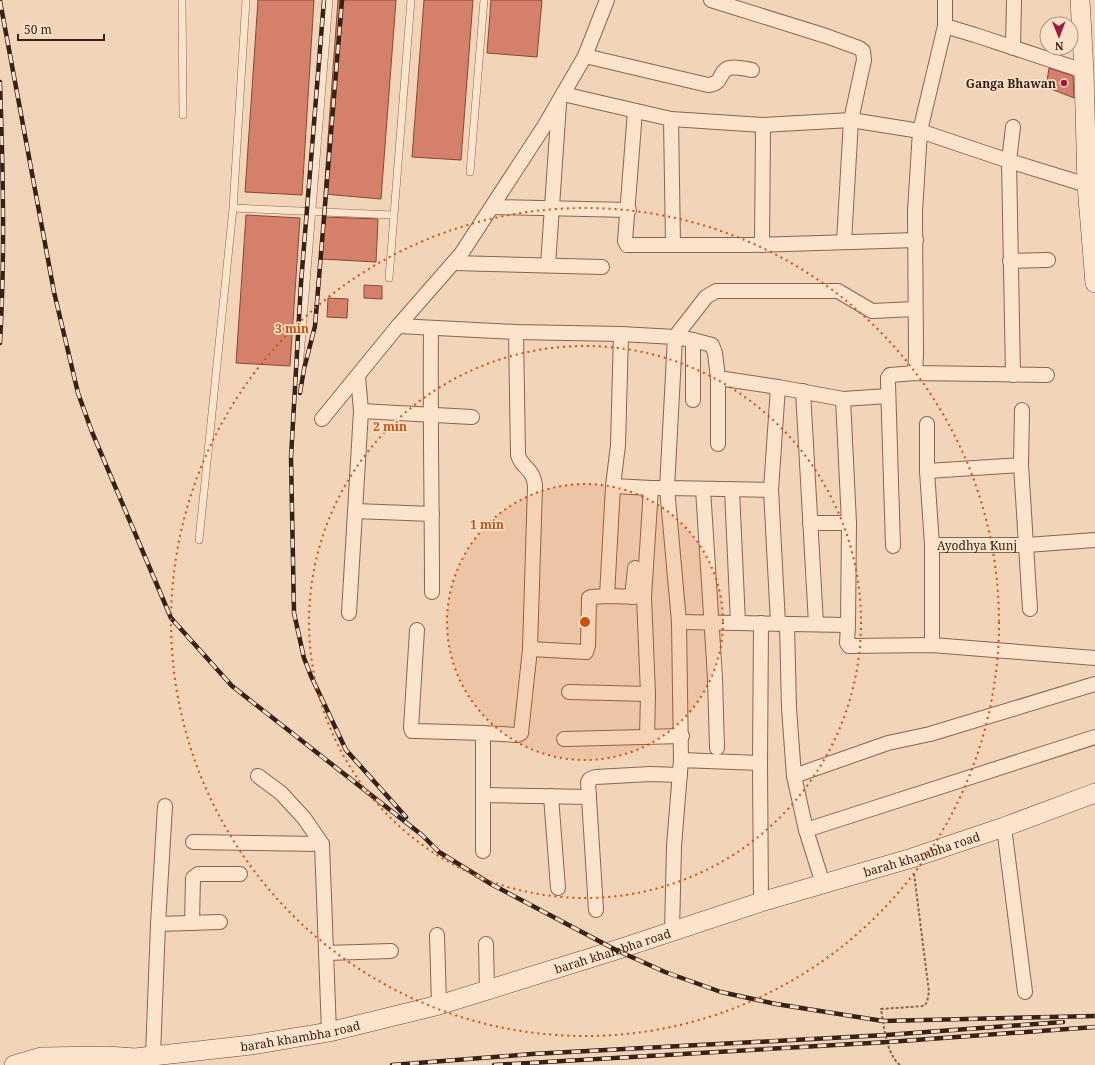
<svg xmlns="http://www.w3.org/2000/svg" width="1095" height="1065" font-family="'Noto Serif',serif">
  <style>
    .building { fill: #d4806a; stroke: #8b4636 }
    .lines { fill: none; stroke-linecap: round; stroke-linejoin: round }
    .lane-casing { stroke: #896452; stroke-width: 8 }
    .street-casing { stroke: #896452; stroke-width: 16 }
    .secondary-casing { stroke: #6b4536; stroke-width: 20 }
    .path { stroke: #896452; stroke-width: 2; stroke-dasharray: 3 2; stroke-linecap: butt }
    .lane { stroke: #fce4cc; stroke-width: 7 }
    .street { stroke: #fce4cc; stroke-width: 14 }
    .secondary { stroke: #fce4cc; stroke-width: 19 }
    .rail-casing { stroke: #372119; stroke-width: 4.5 }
    .rail { stroke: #f9e1c9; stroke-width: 3; stroke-dasharray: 9; stroke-linecap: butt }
    .ring { fill: none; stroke: #cd510e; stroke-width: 2; stroke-dasharray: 2 4 }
    .poi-dot { fill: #9e1c38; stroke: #f9e1c9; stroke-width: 1.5 }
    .labels { text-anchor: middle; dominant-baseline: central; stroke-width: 3.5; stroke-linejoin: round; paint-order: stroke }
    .poi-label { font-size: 12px; font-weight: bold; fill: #372119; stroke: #f9e1c9; text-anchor: end }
    .street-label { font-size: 12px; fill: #372119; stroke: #f9e1c9 }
    .centre { fill: #cd510e; stroke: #f9e1c9; stroke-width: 2 }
    .ring-label { font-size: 12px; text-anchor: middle; font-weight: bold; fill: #cd510e; stroke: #f9e1c9; stroke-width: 3.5; stroke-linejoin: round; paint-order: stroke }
  </style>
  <rect width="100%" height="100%" fill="#f2d5b9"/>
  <path class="building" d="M258 0H314L302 195 245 192Z
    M338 0H396L381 199 324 194Z
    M424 0H473L461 160 412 157Z
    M491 0H542L537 57 487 53Z
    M1049 68 1073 76 1074 98 1046 87Z
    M246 215 300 218 290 366 236 363Z
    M324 217 378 219 376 262 321 259Z
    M364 285 382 286V299L364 298Z
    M328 298 348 299 347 318 327 317Z"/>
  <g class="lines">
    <g class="lane-casing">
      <path id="lane" d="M182 0 183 115
        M470 172 484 0
        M233 208 393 215
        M389 278 411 0
        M298 381 329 0
        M199 540 233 208 246 0"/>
    </g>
    <g class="street-casing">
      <g id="street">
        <path d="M711 0 826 36 859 48 863 51 864 60 851 120 844 242"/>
        <path d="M945 26 975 35 1084 71"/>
        <path d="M1013 48 1014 0"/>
        <path d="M585 56 708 85C724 84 718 71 729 68 736 66 745 69 752 70"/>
        <path d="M563 94 671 119 763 125 851 120 920 131 1009 161 1087 185"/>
        <path d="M635 111 625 241 627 245H751L916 240"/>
        <path d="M671 119 673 245"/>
        <path d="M492 207 629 210"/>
        <path d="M762 245 763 125"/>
        <path d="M1010 261 1048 260"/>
        <path d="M453 263 602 267"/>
        <path d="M548 265 559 104"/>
        <path d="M398 326 516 332 621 334 675 337 667 488 771 490"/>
        <path d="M431 328C430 416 432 504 432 592"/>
        <path d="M675 337 706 297 716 291H838L872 311 915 309"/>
        <path d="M675 337 693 340 712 345 715 353 718 378"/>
        <path d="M915 373 916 355 915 211 920 131 945 26V0"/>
        <path d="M1013 375 1009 161 1013 127"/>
        <path d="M778 387 771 490 778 623"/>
        <path d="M803 391 816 624"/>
        <path d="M843 399 849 523"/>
        <path d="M693 400V340"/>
        <path d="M1022 410 1021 465 1030 609"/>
        <path d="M361 411 472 417"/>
        <path d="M322 419 398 326 461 254 545 125 585 56 607 0"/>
        <path d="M927 424V471L932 545V645"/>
        <path d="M718 444V378L778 387 843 399 888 396"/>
        <path d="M927 471 1021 465"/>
        <path d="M613 486 651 488 644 597"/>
        <path d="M651 488H667L679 622 681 760"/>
        <path d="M703 489 715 678 717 748"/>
        <path d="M732 490 738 623"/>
        <path d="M355 511 432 514"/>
        <path id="s1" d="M932 545H1027L1095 540"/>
        <path d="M893 546 888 383V378L890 375 915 373 1047 375"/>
        <path d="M607 596 613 486 618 445 621 334"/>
        <path d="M632 597 635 568"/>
        <path d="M349 613 361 411 358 376"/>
        <path d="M679 622 848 625 849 523H810"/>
        <path d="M761 623 760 763 761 902"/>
        <path d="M787 624 789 708 794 776 806 830 823 884"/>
        <path d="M848 625 847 643 849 646 932 645 1095 658"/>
        <path d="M417 630 411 728 412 731H417L483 733V851"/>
        <path d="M530 649 586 652 588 646 589 598 591 597 607 596 644 597 648 694 647 737"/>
        <path d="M569 692 648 694"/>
        <path d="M483 733 517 735 521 733 530 649 535 486C533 467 522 469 518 455L516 332"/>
        <path d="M564 739 682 736"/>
        <path d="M258 776 281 793 304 818 322 844 329 1032"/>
        <path d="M794 776 888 743 930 734 1095 684"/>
        <path d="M483 795 589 797"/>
        <path d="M551 796 558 888"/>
        <path d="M1004 827 1025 992"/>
        <path d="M806 830 1095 737"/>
        <path d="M193 842 322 844"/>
        <path d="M596 910 588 782 590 779 596 777 650 774 680 775"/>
        <path d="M192 923 193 878 198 874H240"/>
        <path d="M158 924 220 922"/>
        <path d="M672 932 674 846 681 760 760 763"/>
        <path d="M437 935 439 1005"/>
        <path d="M486 944 487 991"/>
        <path d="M326 953 391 951"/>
        <path d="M153 1056 158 924 165 806"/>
      </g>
    </g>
    <g class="secondary-casing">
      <g id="secondary">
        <path d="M1080 0 1084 71 1087 185 1095 283"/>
        <path id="s2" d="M14 1065 41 1057 107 1056 135 1058 251 1045 329 1032 439 1005 616 950 761 902 912 858 1004 827 1095 793"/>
      </g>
    </g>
    <path class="path" d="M900 1065C886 1054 884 1026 881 1009L924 1006 927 1002 929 992 914 873"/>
    <use href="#lane" class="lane"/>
    <use href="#street" class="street"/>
    <use href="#secondary" class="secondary"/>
    <g class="rail-casing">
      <path id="rail" d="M324 0 301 283 291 457 294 613 304 658 311 676 346 750 406 817
        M0 1 54 292 78 393 92 432 171 618 232 686 422 835 439 852 491 884 616 950 665 972 721 992 776 1004 883 1021 1095 1016
        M0 82C3 169 5 256 0 343
        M300 393 304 369 315 326 342 0
        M392 1065 532 1054 886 1035 1063 1022
        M494 1065 888 1042 1095 1027"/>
    </g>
    <use href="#rail" class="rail"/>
  </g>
  <circle cx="585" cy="622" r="138" fill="#cd510e" fill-opacity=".12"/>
  <g class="ring">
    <circle cx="585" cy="622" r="138"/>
    <circle cx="585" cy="622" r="276"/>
    <circle cx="585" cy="622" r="414"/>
  </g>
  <circle class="poi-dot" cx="1064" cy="83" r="4"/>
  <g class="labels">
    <g class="poi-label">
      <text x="1056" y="83">Ganga Bhawan</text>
    </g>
    <g class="street-label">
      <text stroke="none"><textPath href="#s1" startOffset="45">Ayodhya Kunj</textPath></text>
      <text stroke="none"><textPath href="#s2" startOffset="937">barah khambha road</textPath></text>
      <text stroke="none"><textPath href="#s2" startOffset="613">barah khambha road</textPath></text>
      <text stroke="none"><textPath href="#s2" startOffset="289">barah khambha road</textPath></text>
    </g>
  </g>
  <circle cx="585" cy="622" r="6" class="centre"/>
  <g class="ring-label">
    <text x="292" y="333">3 min</text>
    <text x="390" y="431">2 min</text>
    <text x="487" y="529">1 min</text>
  </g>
  <g transform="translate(1059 36) rotate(179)"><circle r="19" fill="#f9e1c9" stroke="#ab9483"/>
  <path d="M0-3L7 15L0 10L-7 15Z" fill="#9e1c38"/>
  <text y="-6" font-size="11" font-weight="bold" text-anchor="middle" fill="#372119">N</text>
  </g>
  <path d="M18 34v6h86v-6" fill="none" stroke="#372119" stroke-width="2"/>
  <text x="24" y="34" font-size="12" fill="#372119" stroke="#f9e1c9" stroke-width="3" paint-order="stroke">50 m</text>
</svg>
